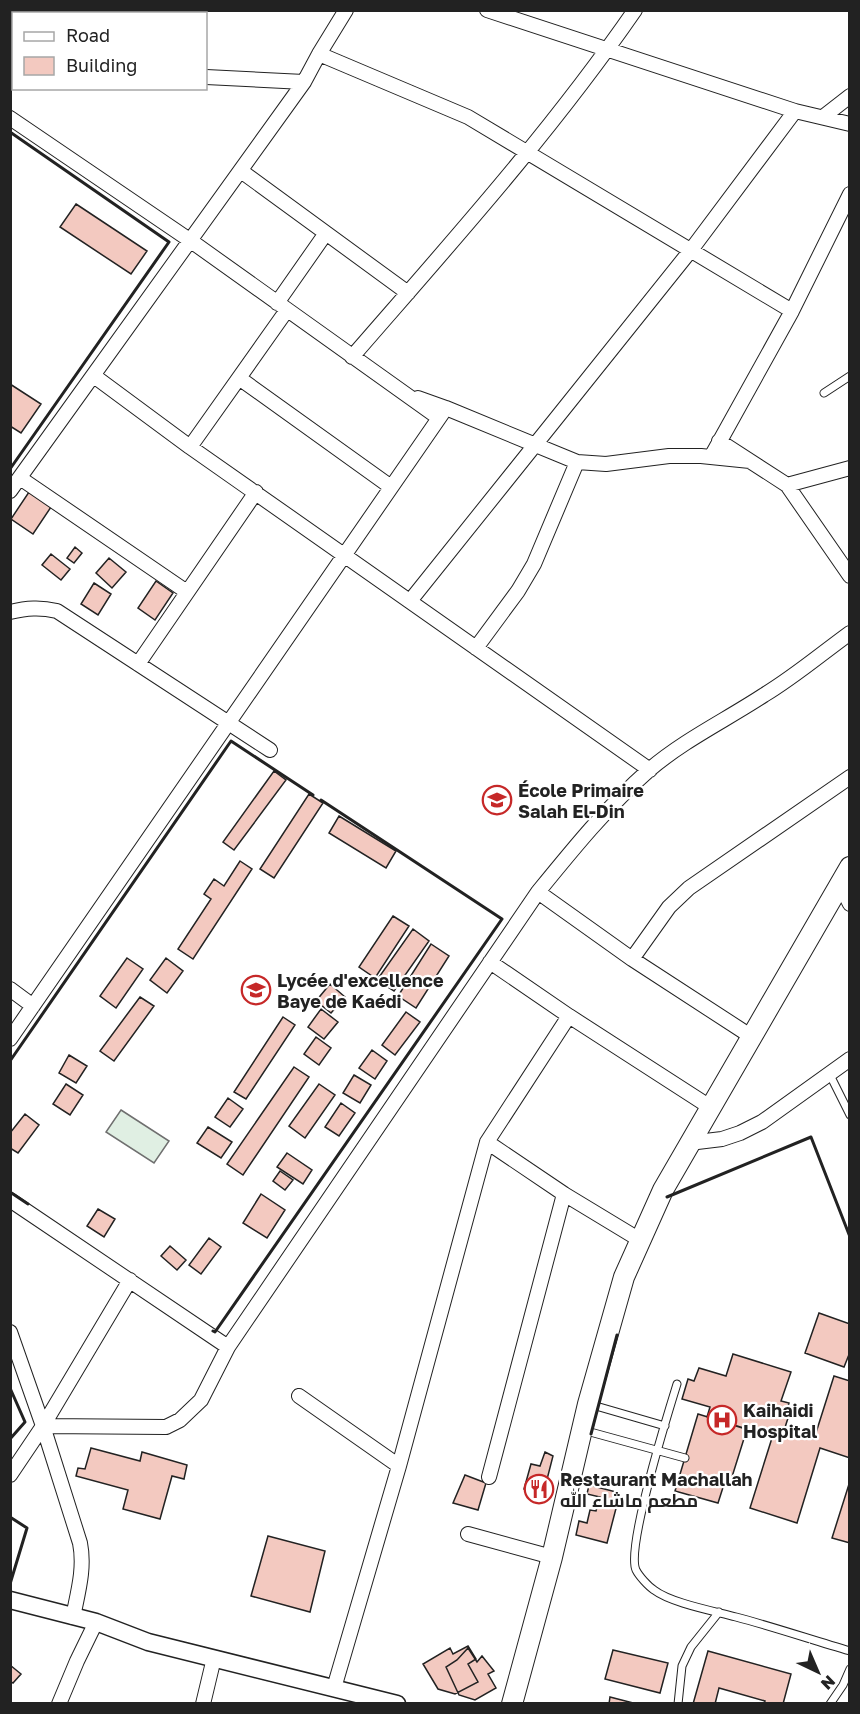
<svg xmlns="http://www.w3.org/2000/svg" width="860" height="1714" font-family="'Golos Text',Cairo,sans-serif">
  <style>
    .green { fill: #e0efe3; stroke: #6f6f6f; stroke-width: 1.5 }
    .building { fill: #f3c9c0; stroke: #222; stroke-width: 1.5 }
    .lines { fill: none; stroke-linecap: round; stroke-linejoin: round }
    .service-casing { stroke: #222; stroke-width: 9 }
    .minor-casing { stroke: #222; stroke-width: 16 }
    .tertiary-casing { stroke: #222; stroke-width: 19 }
    .primary-casing { stroke: #222; stroke-width: 22 }
    .service { stroke: #fff; stroke-width: 7 }
    .minor { stroke: #fff; stroke-width: 14 }
    .tertiary { stroke: #fff; stroke-width: 16 }
    .primary { stroke: #fff; stroke-width: 20 }
    .wall { stroke: #222; stroke-width: 3 }
    .labels { text-anchor: middle; dominant-baseline: central; stroke-width: 4.5; stroke-linejoin: round; paint-order: stroke }
    .poi-label { font-size: 18px; font-weight: bold; fill: #222; stroke: #fff; text-anchor: start }
  </style>
  <rect width="100%" height="100%" fill="#fff"/>
  <path class="green" d="M121 1110 169 1141 154 1163 106 1132Z"/>
  <path class="building" d="M76 204 147 251 131 274 60 227Z
    M10 384 41 404 21 433 10 426Z
    M29 492 51 507 33 534 11 519Z
    M75 547 82 553 74 563 67 558Z
    M51 554 70 569 61 580 42 565Z
    M109 558 126 572 112 588 96 573Z
    M156 581 173 593 155 620 138 608Z
    M94 583 111 594 98 615 81 604Z
    M274 771 286 780 234 850 223 842Z
    M309 794 323 803 274 878 260 869Z
    M339 816 396 851 386 868 329 833Z
    M240 861 252 869 193 959 178 949 211 899 204 894 214 879 224 886Z
    M393 916 409 926 375 978 359 967Z
    M413 929 429 941 394 991 377 980Z
    M431 944 449 956 416 1008 398 996Z
    M127 958 143 969 116 1008 100 996Z
    M166 958 183 971 167 993 150 980Z
    M330 984 345 997 331 1013 316 1001Z
    M140 997 154 1006 114 1061 100 1051Z
    M321 1009 338 1022 324 1039 308 1027Z
    M406 1012 420 1022 395 1055 382 1045Z
    M283 1017 295 1025 246 1099 234 1092Z
    M316 1037 331 1048 319 1065 304 1054Z
    M372 1050 387 1061 375 1079 359 1068Z
    M69 1055 87 1066 76 1083 59 1073Z
    M294 1067 309 1077 243 1175 227 1164Z
    M354 1075 371 1085 360 1103 343 1093Z
    M66 1084 83 1095 70 1115 53 1104Z
    M319 1084 335 1095 305 1138 289 1126Z
    M228 1098 243 1109 230 1127 215 1117Z
    M341 1103 355 1113 339 1136 325 1127Z
    M25 1114 39 1125 18 1153 10 1148V1133Z
    M208 1127 232 1142 221 1158 197 1143Z
    M287 1153 312 1170 303 1184 277 1167Z
    M280 1171 293 1180 285 1190 273 1181Z
    M261 1194 285 1210 267 1238 243 1223Z
    M98 1209 115 1219 104 1237 87 1226Z
    M209 1238 221 1247 201 1274 189 1265Z
    M170 1246 186 1260 177 1270 161 1256Z
    M819 1313 850 1324V1352L844 1367 805 1353Z
    M733 1354 791 1372 781 1401 789 1403 785 1416 788 1418 781 1440 707 1417 710 1407 682 1399 688 1379 694 1381 699 1368 726 1376Z
    M834 1376 850 1381V1458L820 1448 797 1523 750 1508 772 1438 781 1440 785 1430 814 1439Z
    M698 1414 747 1429 731 1480 726 1478 718 1503 675 1491Z
    M91 1448 140 1461 142 1452 187 1465 184 1479 172 1476 160 1519 123 1509 128 1490 76 1476 78 1468 85 1469Z
    M545 1452 553 1456 543 1495 524 1489 531 1464 540 1466Z
    M465 1475 486 1483 478 1510 453 1503Z
    M850 1481V1543L832 1538Z
    M589 1485 620 1493 607 1543 576 1535 579 1521 587 1523 590 1510 596 1511 600 1497 587 1494Z
    M268 1536 325 1551 310 1612 251 1596Z
    M468 1646 476 1659 468 1664 478 1682 455 1694 438 1689 423 1664 450 1648 453 1654Z
    M468 1648 477 1662 482 1656 494 1671 488 1674 496 1688 475 1700 459 1695 446 1667 457 1660Z
    M613 1650 668 1663 660 1693 605 1679Z
    M708 1651 791 1674 783 1704H764L765 1701 719 1688 715 1704H693Z
    M10 1665 21 1674 13 1683 10 1681Z
    M610 1697 637 1704H609Z"/>
  <g class="lines">
    <g class="service-casing">
      <path id="service" d="M824 393 850 376
        M829 1073 850 1115
        M677 1384C668 1413 626 1548 636 1570 639 1576 648 1586 654 1590 671 1603 714 1611 736 1617 774 1627 812 1640 850 1651
        M589 1404 665 1426
        M583 1430 685 1458
        M678 1704 682 1666 691 1647 719 1612
        M830 1704 843 1685 850 1669"/>
    </g>
    <g class="minor-casing">
      <path id="minor" d="M487 10 795 111 850 124
        M92 14V10
        M319 54 468 117 792 311
        M10 66 14 67
        M206 77 304 82
        M823 117 850 96
        M10 118 191 241 439 418
        M241 171 408 293
        M277 303 326 233
        M352 357C450 244 550 133 635 10
        M94 376 190 447 650 770
        M239 378 391 487
        M418 398 446 408 577 462 606 464 669 456H701L750 461
        M719 441 787 485 850 576
        M190 447 287 310
        M711 457 792 311 850 194
        M20 478 187 592
        M787 485 850 468
        M10 491 304 82 319 54 346 10
        M410 601 691 250 795 111
        M10 612C27 608 40 607 57 611L270 750
        M476 648 518 591 534 564 577 462
        M138 664 256 492
        M840 884 850 904
        M538 892 632 959 752 1037
        M632 959 669 907 689 888 850 777
        M490 962 569 1016 710 1107
        M10 989 33 1006
        M10 1039 446 408
        M487 1142 564 1194 640 1240
        M689 1143 722 1139 740 1133 762 1122 850 1059
        M10 1200 228 1347
        M10 1332 43 1426 80 1543C85 1568 78 1592 73 1617
        M299 1396 399 1466
        M43 1426 166 1427 180 1420 201 1400 228 1347 538 892C573 849 607 807 649 770 684 740 726 720 764 695 794 677 821 654 850 633
        M10 1475 43 1426 130 1280
        M489 1477 564 1194
        M468 1534 552 1557
        M334 1688 399 1466 487 1142 569 1016
        M59 1704 77 1661 96 1622
        M203 1704 214 1658"/>
    </g>
    <g class="tertiary-casing">
      <path id="tertiary" d="M10 1600 96 1622 148 1642 397 1704"/>
    </g>
    <g class="primary-casing">
      <path id="primary" d="M512 1704 552 1557 588 1404 624 1277 663 1190 850 867"/>
    </g>
    <use href="#service" class="service"/>
    <use href="#minor" class="minor"/>
    <use href="#tertiary" class="tertiary"/>
    <use href="#primary" class="primary"/>
    <path class="wall" d="M10 132 169 242 10 469
      M10 1061 231 741 313 795
      M10 1192 28 1204
      M667 1197 811 1137 850 1237
      M213 1331 215 1332 502 919 321 800
      M10 1388 25 1422 10 1439
      M591 1434 617 1335
      M10 1517 27 1528 10 1584"/>
  </g>
  <defs>
    <g id="school-ring" transform="scale(1.5)"><circle r="9.5" fill="#fff" stroke="#c62828" stroke-width="1.5"/><path d="M0-5L7-2L0 1L-7-2ZM-4 1L0 2.5L4 1V4Q0 6-4 4Z" fill="#c62828"/></g>
    <g id="hospital-ring" transform="scale(1.5)"><circle r="9.5" fill="#fff" stroke="#c62828" stroke-width="1.5"/><path d="M-5-5h3v3.5h4V-5h3V5h-3V1.5h-4V5h-3Z" fill="#c62828"/></g>
    <g id="restaurant-ring" transform="scale(1.5)"><circle r="9.5" fill="#fff" stroke="#c62828" stroke-width="1.5"/><path d="M-5-6h1v4h1v-4h1v4h1v-4h1v5L-1.5 .5V6h-2V.5L-5-1ZM5-6V6H3V1.5H1.5Q1.5-4 5-6Z" fill="#c62828"/></g>
  </defs>
  <g fill-rule="evenodd">
    <use href="#school-ring" x="497" y="800"/>
    <use href="#school-ring" x="256" y="990"/>
    <use href="#hospital-ring" x="722" y="1420"/>
    <use href="#restaurant-ring" x="539" y="1489"/>
  </g>
  <g class="labels">
    <g class="poi-label">
      <text x="518" y="790">École Primaire<tspan x="518" dy="21">Salah El-Din</tspan></text>
      <text x="277" y="980">Lycée d'excellence<tspan x="277" dy="21">Baye de Kaédi</tspan></text>
      <text x="743" y="1410">Kaihaidi<tspan x="743" dy="21">Hospital</tspan></text>
      <text x="560" y="1479">Restaurant Machallah<tspan x="560" dy="21">مطعم ماشاء الله</tspan></text>
    </g>
  </g>
  <rect width="860" height="1714" fill="none" stroke="#222222" stroke-width="24"/>
  <rect x="12" y="12" width="195" height="78" fill="#ffffff" stroke="#a7a7a7" stroke-width="1.5"/>
  <rect x="24" y="32" width="30" height="9" fill="#ffffff" stroke="#a7a7a7" stroke-width="1.5"/>
  <text x="66" y="42" font-size="18" fill="#222222">Road</text>
  <rect x="24" y="57" width="30" height="18" fill="#f3c9c0" stroke="#a7a7a7" stroke-width="1.5"/>
  <text x="66" y="72" font-size="18" fill="#222222">Building</text>
  <g transform="translate(818 1672) rotate(136)" stroke="#ffffff" stroke-width="4.5" paint-order="stroke">
  <path d="M0-4.5L10 22L0 15L-10 22Z" fill="#222222"/>
  <text y="-9" font-size="16" font-weight="bold" text-anchor="middle" fill="#222222">N</text>
  </g>
</svg>
